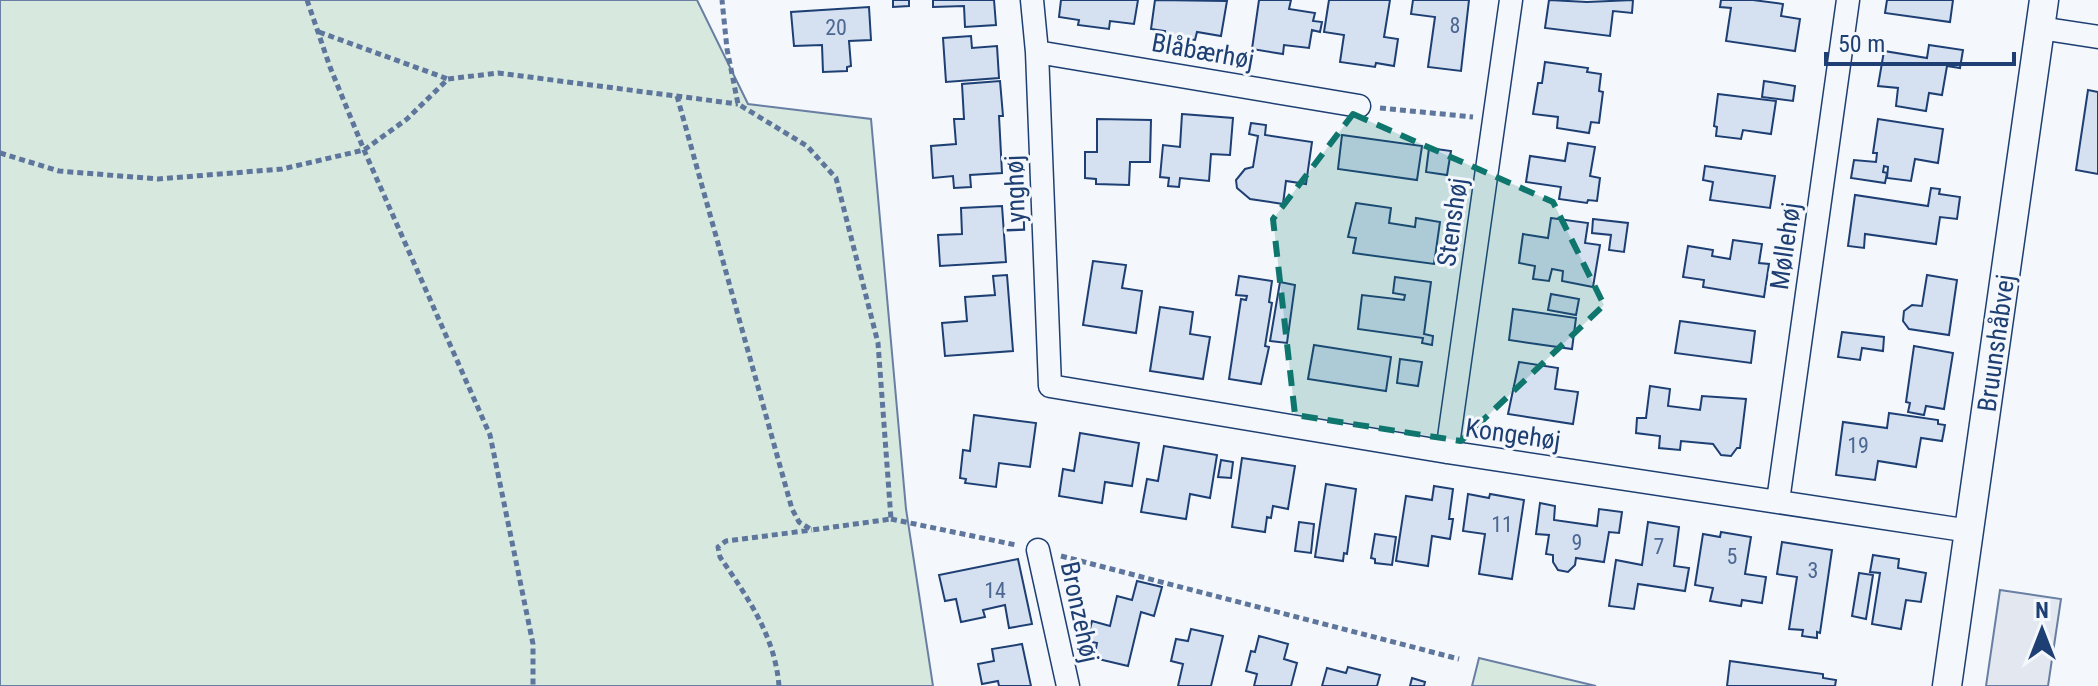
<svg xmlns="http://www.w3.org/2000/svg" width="2098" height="686" font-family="'Roboto Condensed',sans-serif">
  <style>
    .green { fill: #d7e8df; stroke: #687fa3; stroke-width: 2 }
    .parking { fill: #e3e8f0; stroke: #687fa3; stroke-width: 2 }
    .building { fill: #d5e0f0; stroke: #1d3f73; stroke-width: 2 }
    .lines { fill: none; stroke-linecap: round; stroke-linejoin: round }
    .minor-casing { stroke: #1d3f73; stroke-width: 25 }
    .tertiary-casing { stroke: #1d3f73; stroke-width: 31 }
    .path { stroke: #5e769c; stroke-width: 5; stroke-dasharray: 6 4; stroke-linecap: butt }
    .minor { stroke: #f4f7fb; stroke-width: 22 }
    .tertiary { stroke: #f4f7fb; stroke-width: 28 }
    .marked { fill: #0f766e; fill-opacity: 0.2; stroke: #0f766e; stroke-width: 6; stroke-dasharray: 16 10; stroke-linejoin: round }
    .labels { text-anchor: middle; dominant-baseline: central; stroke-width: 6; stroke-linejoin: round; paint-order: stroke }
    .number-label { font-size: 22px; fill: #4b6792 }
    .street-label { font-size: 26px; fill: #1d3f73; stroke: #f4f7fb }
  </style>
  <rect width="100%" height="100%" fill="#f4f7fb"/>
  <path class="green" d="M0 0H697L748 104 871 119 906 509 933 686H0Z
    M1479 658 1596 686H1472Z"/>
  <path class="parking" d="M2000 590 2061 599 2048 686H1986Z"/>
  <path class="building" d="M893 0H909V6L893 7Z
    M933 0H994L996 25 965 27 964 6 933 7Z
    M1061 0H1138L1134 24 1110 21 1109 29 1078 25 1079 20 1059 17Z
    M1155 0 1227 1 1221 36 1197 32 1195 40 1164 36 1165 31 1151 29Z
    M1259 0H1291L1289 9 1315 13 1313 21 1322 22 1320 32 1312 30 1309 48 1284 45 1283 54 1252 49Z
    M1329 0H1390L1384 37 1398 39 1394 66 1376 63 1375 67 1340 62 1344 35 1324 32Z
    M1413 0H1469L1461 71 1428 67 1435 17 1411 14Z
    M1549 0 1587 2 1633 0 1632 13 1613 11 1610 36 1545 28Z
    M1721 0H1753L1783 4 1781 16 1800 19 1795 51 1726 41 1731 8 1720 7Z
    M1887 0H1953L1950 22 1885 13Z
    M869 7 871 40 849 41 851 66 847 67V71L823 72 822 45 794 46 791 12Z
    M971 36 972 48 997 46 999 78 946 82 943 38Z
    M1929 45 1963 50 1960 68 1947 66 1942 95 1929 93 1926 111 1896 106 1898 88 1878 86 1884 51 1927 58Z
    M1545 62 1588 68 1587 72 1601 74 1599 91 1603 92 1599 123 1591 122 1589 133 1557 128 1558 117 1533 114 1538 83H1542Z
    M1000 81 1003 116H999L1002 173 970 175 971 187 954 188 953 176 933 178 931 146 956 144 954 119H964L962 84Z
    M1764 81 1795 86 1793 101 1762 97Z
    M2088 90 2098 92V174L2076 170Z
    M1718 94 1776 101 1771 134 1743 130 1741 139 1716 136 1717 127 1714 126Z
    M1182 114 1233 118 1230 155 1211 154 1209 181 1180 178 1179 187 1168 186 1169 178 1160 177 1163 145 1180 147Z
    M1097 119 1151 120 1150 162H1130L1129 185 1096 184V179L1085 178V152H1097Z
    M1878 119 1943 129 1938 163 1915 159 1911 181 1887 178 1888 167 1884 166 1883 172 1887 173 1885 183 1851 178 1854 160 1876 162 1877 153H1873Z
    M1251 123 1266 125 1265 135 1312 142 1306 184 1286 181 1283 204 1250 199 1237 188 1236 180 1245 169 1253 167 1258 136 1249 134Z
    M1342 135 1422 146 1417 180 1338 169Z
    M1568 143 1595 147 1590 176 1600 178 1597 201 1588 200 1587 203 1559 199 1561 187 1526 182 1530 156 1565 161Z
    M1429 148 1451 151 1447 175 1426 172Z
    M1705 166 1775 176 1770 208 1710 200 1713 182 1703 180Z
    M1931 188 1940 189 1939 194 1960 197 1957 219 1940 217 1936 244 1865 234 1864 248 1848 246 1855 195 1928 206Z
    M1356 203 1391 208 1389 223 1415 227 1416 218 1440 222 1434 264 1353 253 1356 238 1348 237Z
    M1002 206 1006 262 940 266 938 235 962 234 961 208Z
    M1551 218 1588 223 1585 243 1600 245 1593 287 1562 281 1563 271 1552 269 1549 281 1533 279 1535 266 1519 263 1523 234 1548 238Z
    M1593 219 1628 223 1624 252 1609 250 1611 235 1592 233Z
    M1733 240 1762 244 1759 263 1769 264 1764 297 1703 287 1704 280 1683 277 1688 246 1713 250 1712 256 1730 259Z
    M1093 261 1126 265 1122 288 1142 291 1136 333 1083 325Z
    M1007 275 1013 351 945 356 942 323 967 321 965 297 995 295 993 276Z
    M1927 275 1957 280 1949 335 1909 329 1903 321 1904 311 1912 305 1922 306Z
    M1239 276 1272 281 1269 302 1272 303 1265 346 1269 347 1261 384 1229 379 1241 299 1246 300 1247 296 1236 295Z
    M1395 277 1431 282 1424 334 1433 336 1432 345 1422 343 1423 338 1358 329 1362 295 1404 300 1405 295 1393 293Z
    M1280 282 1295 285 1287 343 1270 341Z
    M1551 294 1579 299 1576 315 1548 310Z
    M1160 307 1193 312 1190 334 1210 337 1203 379 1150 371Z
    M1513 309 1576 318 1572 349 1509 340Z
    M1680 321 1755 331 1751 363 1675 353Z
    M1842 332 1884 337 1883 351 1862 348 1860 360 1838 357Z
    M1314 345 1391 357 1386 391 1308 379Z
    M1914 346 1953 353 1944 409 1926 406 1924 415 1908 412 1910 403 1906 402Z
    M1400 359 1422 362 1418 386 1397 383Z
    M1519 362 1558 368 1555 389 1578 392 1573 424 1508 414Z
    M1650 386 1670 389 1668 406 1700 410 1702 396 1746 399 1740 448H1737L1731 456 1721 455 1713 444 1681 441 1680 450 1659 448 1660 436 1636 433 1637 418H1646Z
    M1889 413 1938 420V424L1945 425 1942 441 1921 438 1916 467 1878 461 1875 480 1836 475 1843 422 1887 428Z
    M974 415 1036 423 1030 467 999 463 996 487 965 483 966 479 960 478 963 450 970 451Z
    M1080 433 1139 443 1132 486 1105 482 1102 503 1059 496 1063 469 1074 471Z
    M1164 446 1217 455 1210 498 1190 494 1186 519 1141 512 1147 479 1158 481Z
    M1242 458 1295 466 1288 509 1273 506 1271 518 1267 517 1265 532 1232 527Z
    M1221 460 1233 462 1231 478 1218 477Z
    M1326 484 1356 489 1347 554 1344 553 1343 561 1315 557Z
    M1434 486 1453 489 1449 519H1453L1450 539 1432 536 1428 566 1396 561 1406 496 1432 500Z
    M1468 494 1489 498 1490 494 1524 500 1512 579 1479 574 1485 534 1463 531Z
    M1540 503 1555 506 1554 520 1597 526 1599 509 1622 512 1619 533 1609 532 1604 562 1576 558 1575 565 1568 572 1558 570 1553 562V555L1546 554 1549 535 1536 534Z
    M1299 522 1314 524 1311 553 1295 551Z
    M1648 522 1679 527 1674 566 1689 568 1685 591 1638 584 1634 609 1609 606 1616 560 1642 565Z
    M1721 532 1751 537 1745 574 1766 577 1762 603 1742 600 1741 606 1710 601 1713 588 1695 585 1703 534 1720 537Z
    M1375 534 1396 537 1392 565 1375 563V559L1371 558Z
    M1782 542 1832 550 1820 633 1817 632V638L1802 636 1803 630 1789 629 1797 577 1777 574Z
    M1873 555 1899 559 1898 568 1926 573 1921 602 1906 600 1901 629 1872 624 1880 573 1870 572Z
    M1018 559 1032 624 1009 628 1005 605 983 610 985 617 961 622 956 599 945 601 939 575Z
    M1859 573 1873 575 1866 619 1852 616Z
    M1137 581 1162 587 1154 616 1141 612 1128 666 1094 658 1097 643 1087 641 1092 621 1110 626 1117 596 1132 600Z
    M1191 629 1223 636 1211 686H1178L1183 664 1171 661 1176 639 1188 641Z
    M1259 636 1288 644 1284 659 1297 663 1291 686H1254L1257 674 1246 671 1251 651 1255 652Z
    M1022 644 1031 686H999L998 681 982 684 978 664 994 661 992 649Z
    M1730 661 1823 674V678L1836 680 1835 686H1727Z
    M1348 667 1380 675 1377 686H1322L1327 668 1346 673Z
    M1412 678 1425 682 1424 686H1410Z"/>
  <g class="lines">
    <g class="minor-casing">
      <path id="minor" d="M1032 0 1037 52 1050 386 1447 452 1970 531
        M2040 28 2098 37
        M1037 52 1359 106
        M1447 452 1511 0
        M1778 501 1848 0
        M1038 550 1068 686"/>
    </g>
    <g class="tertiary-casing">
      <path id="tertiary" d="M1947 686 2044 0"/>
    </g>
    <path class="path" d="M307 0 330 67 364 150 490 435 533 644V686
      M319 32 448 79
      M677 96 792 509 799 522 812 530 891 519 878 343 836 178 807 146 738 104 727 49 722 0
      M1380 108 1473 117
      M0 153 59 171 158 179 282 169 364 150 407 119 448 79 498 73 738 104
      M891 519 1016 545
      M1061 556 1459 659
      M779 686C775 636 748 598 720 557L718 547 726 541 812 530"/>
    <use href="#minor" class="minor"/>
    <use href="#tertiary" class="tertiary"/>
  </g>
  <path class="marked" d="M1353 114 1553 202 1604 305 1461 441 1295 415 1273 219Z"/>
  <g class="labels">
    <g class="number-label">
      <text x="1455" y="25">8</text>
      <text x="836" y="27">20</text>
      <text x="1858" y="445">19</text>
      <text x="1502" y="524">11</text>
      <text x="1577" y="542">9</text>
      <text x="1659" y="546">7</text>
      <text x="1732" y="556">5</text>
      <text x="1813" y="570">3</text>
      <text x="995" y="590">14</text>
    </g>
    <g class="street-label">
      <text transform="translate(1203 51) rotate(10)">Blåbærhøj</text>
      <text transform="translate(1015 194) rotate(-92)">Lynghøj</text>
      <text transform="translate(1452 222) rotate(-82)">Stenshøj</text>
      <text transform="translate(1785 246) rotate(-82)">Møllehøj</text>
      <text transform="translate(1996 343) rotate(-82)">Bruunshåbvej</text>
      <text transform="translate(1513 434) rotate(8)">Kongehøj</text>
      <text transform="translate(1080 612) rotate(78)">Bronzehøj</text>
    </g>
  </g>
  <g transform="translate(2042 630)" stroke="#f4f7fb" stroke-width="6" paint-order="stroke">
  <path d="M0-6L14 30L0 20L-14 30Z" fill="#1d3f73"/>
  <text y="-12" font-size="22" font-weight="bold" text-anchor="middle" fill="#1d3f73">N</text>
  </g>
  <path d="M1826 52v12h188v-12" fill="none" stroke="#1d3f73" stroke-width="4"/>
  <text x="1838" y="52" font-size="24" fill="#1d3f73" stroke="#f4f7fb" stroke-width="6" paint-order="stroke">50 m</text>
</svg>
